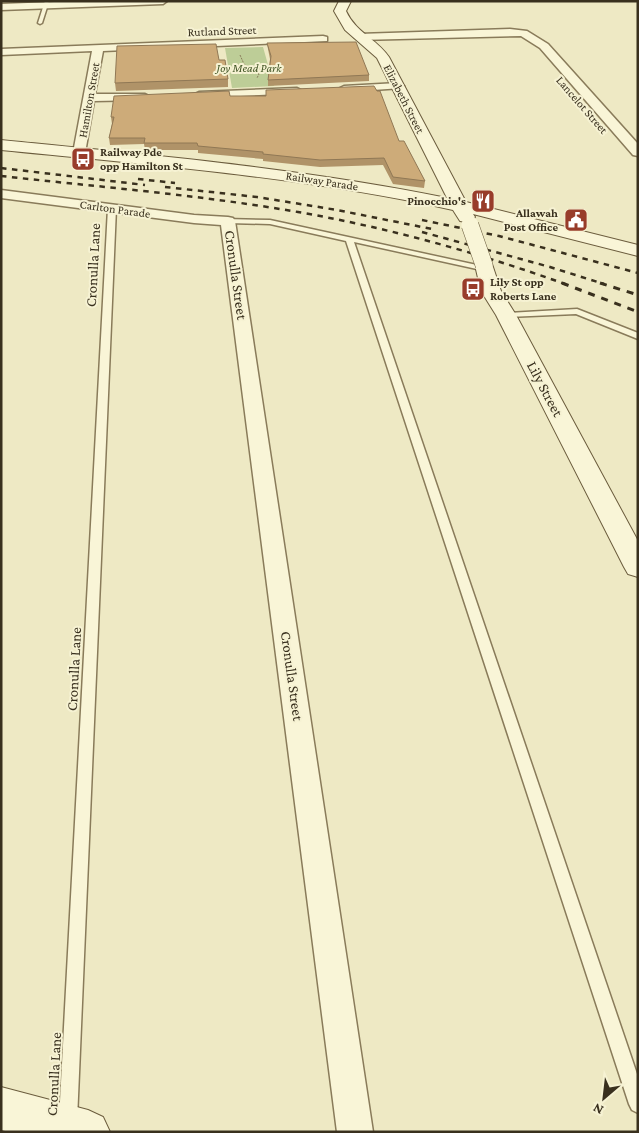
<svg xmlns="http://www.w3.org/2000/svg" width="639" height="1133" font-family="'Crimson Pro',serif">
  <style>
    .green { fill: #bdcd97 }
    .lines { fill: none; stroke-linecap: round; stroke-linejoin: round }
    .lane-casing { stroke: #897b5a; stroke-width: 3 }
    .street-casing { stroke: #897b5a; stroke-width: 3 }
    .secondary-casing { stroke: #6b5c3d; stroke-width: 2 }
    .path { stroke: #897b5a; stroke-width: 1; stroke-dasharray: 2 1; stroke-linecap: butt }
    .lane { fill: #f9f5d7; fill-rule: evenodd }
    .street { fill: #f9f5d7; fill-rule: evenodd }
    .secondary { fill: #f9f5d7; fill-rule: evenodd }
    .rail-far1 { stroke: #39301e; stroke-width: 2.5; stroke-dasharray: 5.5 5.5; stroke-linecap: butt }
    .rail { stroke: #39301e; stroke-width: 3; stroke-dasharray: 7 7; stroke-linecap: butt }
    .secondary-bridge-casing { stroke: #6b5c3d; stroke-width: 18; stroke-linecap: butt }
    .secondary-bridge { stroke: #f9f5d7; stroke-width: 17 }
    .wall { fill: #b09368 }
    .building { fill: #cdab79; stroke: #907855 }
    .labels { text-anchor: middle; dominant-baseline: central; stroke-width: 4; stroke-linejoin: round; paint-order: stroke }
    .far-street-label { font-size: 12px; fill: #39301e; stroke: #f6f2d3 }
    .far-park-label { font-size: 12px; font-style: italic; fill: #415525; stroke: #f6f2d3 }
    .far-poi-label { font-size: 12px; font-weight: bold; fill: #39301e; stroke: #f6f2d3; text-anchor: start }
    .street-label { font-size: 15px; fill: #39301e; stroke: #f6f2d3 }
  </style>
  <rect width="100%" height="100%" fill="#eee9c4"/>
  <path class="green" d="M263 47 274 86 232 88 225 48Z"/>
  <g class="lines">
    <g class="lane-casing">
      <path id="lane" d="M45 1H49L42 23 40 24 38 23Z
        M112 206 116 208 77 1120 74 1126 68 1129 62 1126 59 1120 108 208Z
        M225 219 270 220 486 267 490 269 486 271 354 242 638 1077V1113L632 1110 629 1104 346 241 270 224 228 223H225Z
        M577 309 638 333V339L576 314 506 317 502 315 506 313Z"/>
    </g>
    <g class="street-casing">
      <path id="street" d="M81 1H167L163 4 1 10V4Z
        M510 29 527 31 548 44 638 144V156L633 155 540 48 521 36 359 40 354 37 359 34Z
        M323 36 327 37V41L103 51 95 94H145L151 97 145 100 94 101 85 153 79 157 73 153 92 51 1 55V49Z
        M398 83 404 86 402 88 344 92 338 89 344 86Z
        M297 88 303 91 301 93 199 98 193 95 199 92Z
        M1 190 194 215 228 217 233 218 235 221 373 1132H337L221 225 194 223 1 198Z"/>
    </g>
    <g class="secondary-casing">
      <path id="secondary" d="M339 1H351L346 11C356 33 376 38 389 57L466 202 638 245V256L473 214 475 217 472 221 466 222 460 221 453 210C305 177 152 165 1 150V140C150 155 300 168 447 198L377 58 345 30 334 11Z
        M484 259 491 261 501 291 516 315 638 541V577L628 574 624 567 496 315 481 291 475 265 477 261Z
        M1 1087 88 1110 103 1117 110 1132H9L1 1130Z"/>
    </g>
    <path class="path" d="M240 55 244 64 259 74 257 78"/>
    <use href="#lane" class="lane"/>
    <use href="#street" class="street"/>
    <use href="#secondary" class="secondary"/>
    <path class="rail-far1" d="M1 168 145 185
      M1 176C100 187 200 195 298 212 389 228 479 253 565 284
      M138 179 175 183
      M165 187 257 197 337 210 432 229
      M422 220 499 236 638 273
      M422 232 550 267 604 284"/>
    <path class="rail" d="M562 283 638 312
      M600 283 638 295"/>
    <g class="secondary-bridge-casing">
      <path id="secondary-bridge" d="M470 225 484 265"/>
    </g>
    <use href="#secondary-bridge" class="secondary-bridge"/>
  </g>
  <path class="wall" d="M267 43 369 75V81L268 86V80L270 59 268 49Z
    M219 60 228 79V87L116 91 115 83Z
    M230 96 399 141 425 181 424 188 393 184 383 165 320 167 263 161V159L198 153V150H145L144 144 110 145 109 138 112 124 111 117Z"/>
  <path class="building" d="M356 42 369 75 268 80 271 56 267 43Z
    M216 44 219 60H225L228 79 115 83 117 46Z
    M374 86 377 91H380L399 141H404L425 181 393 177 384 158 320 160 263 154V152L198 146 197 143H144L145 138H109L114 117H111L114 96 229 91 230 96H266V90Z"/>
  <defs>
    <g id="bus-square" transform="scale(1.25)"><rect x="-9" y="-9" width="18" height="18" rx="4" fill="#983c2a" stroke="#f6f2d3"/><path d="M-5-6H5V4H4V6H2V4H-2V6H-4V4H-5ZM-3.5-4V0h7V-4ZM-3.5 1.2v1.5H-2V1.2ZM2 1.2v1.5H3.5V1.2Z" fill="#fff"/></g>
    <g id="restaurant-square" transform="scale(1.25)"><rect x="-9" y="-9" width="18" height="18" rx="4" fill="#983c2a" stroke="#f6f2d3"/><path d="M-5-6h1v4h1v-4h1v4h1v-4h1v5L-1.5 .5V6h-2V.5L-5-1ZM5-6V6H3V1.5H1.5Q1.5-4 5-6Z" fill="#fff"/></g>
    <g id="civic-square" transform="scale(1.25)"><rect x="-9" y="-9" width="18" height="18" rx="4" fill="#983c2a" stroke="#f6f2d3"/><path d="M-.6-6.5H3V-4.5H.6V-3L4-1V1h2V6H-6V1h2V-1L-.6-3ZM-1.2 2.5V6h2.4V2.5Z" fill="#fff"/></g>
  </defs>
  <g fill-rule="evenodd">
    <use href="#bus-square" x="83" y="159"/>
    <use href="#restaurant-square" x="483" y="201"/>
    <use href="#civic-square" x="576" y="220"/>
    <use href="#bus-square" x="473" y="289"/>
  </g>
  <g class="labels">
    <g class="far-street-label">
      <text transform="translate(222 31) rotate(-2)">Rutland Street</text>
      <text transform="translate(404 99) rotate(63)">Elizabeth Street</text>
      <text transform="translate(89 100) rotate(-80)">Hamilton Street</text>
      <text transform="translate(582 105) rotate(49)">Lancelot Street</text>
      <text transform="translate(322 181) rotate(9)">Railway Parade</text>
      <text transform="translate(115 209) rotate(8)">Carlton Parade</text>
    </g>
    <g class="far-park-label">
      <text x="249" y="68">Joy Mead Park</text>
    </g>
    <g class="far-poi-label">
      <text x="100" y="152">Railway Pde<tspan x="100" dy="14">opp Hamilton St</tspan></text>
      <text x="466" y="201" text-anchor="end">Pinocchio's</text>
      <text x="558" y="213" text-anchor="end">Allawah<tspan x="558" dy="14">Post Office</tspan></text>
      <text x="490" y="282">Lily St opp<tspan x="490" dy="14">Roberts Lane</tspan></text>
    </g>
    <g class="street-label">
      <text transform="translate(93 265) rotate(-87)">Cronulla Lane</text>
      <text transform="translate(236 275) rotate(82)">Cronulla Street</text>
      <text transform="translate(545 389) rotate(62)">Lily Street</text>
      <text transform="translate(74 669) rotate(-87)">Cronulla Lane</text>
      <text transform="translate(292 676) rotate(82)">Cronulla Street</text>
      <text transform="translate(54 1074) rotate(-87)">Cronulla Lane</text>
    </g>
  </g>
  <rect width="639" height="1133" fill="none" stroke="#39301e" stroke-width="5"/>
  <g transform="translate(604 1098) rotate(208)" stroke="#f6f2d3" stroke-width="4" paint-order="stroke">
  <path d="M0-4L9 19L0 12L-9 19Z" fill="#39301e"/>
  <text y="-8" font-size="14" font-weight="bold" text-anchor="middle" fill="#39301e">N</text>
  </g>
</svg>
